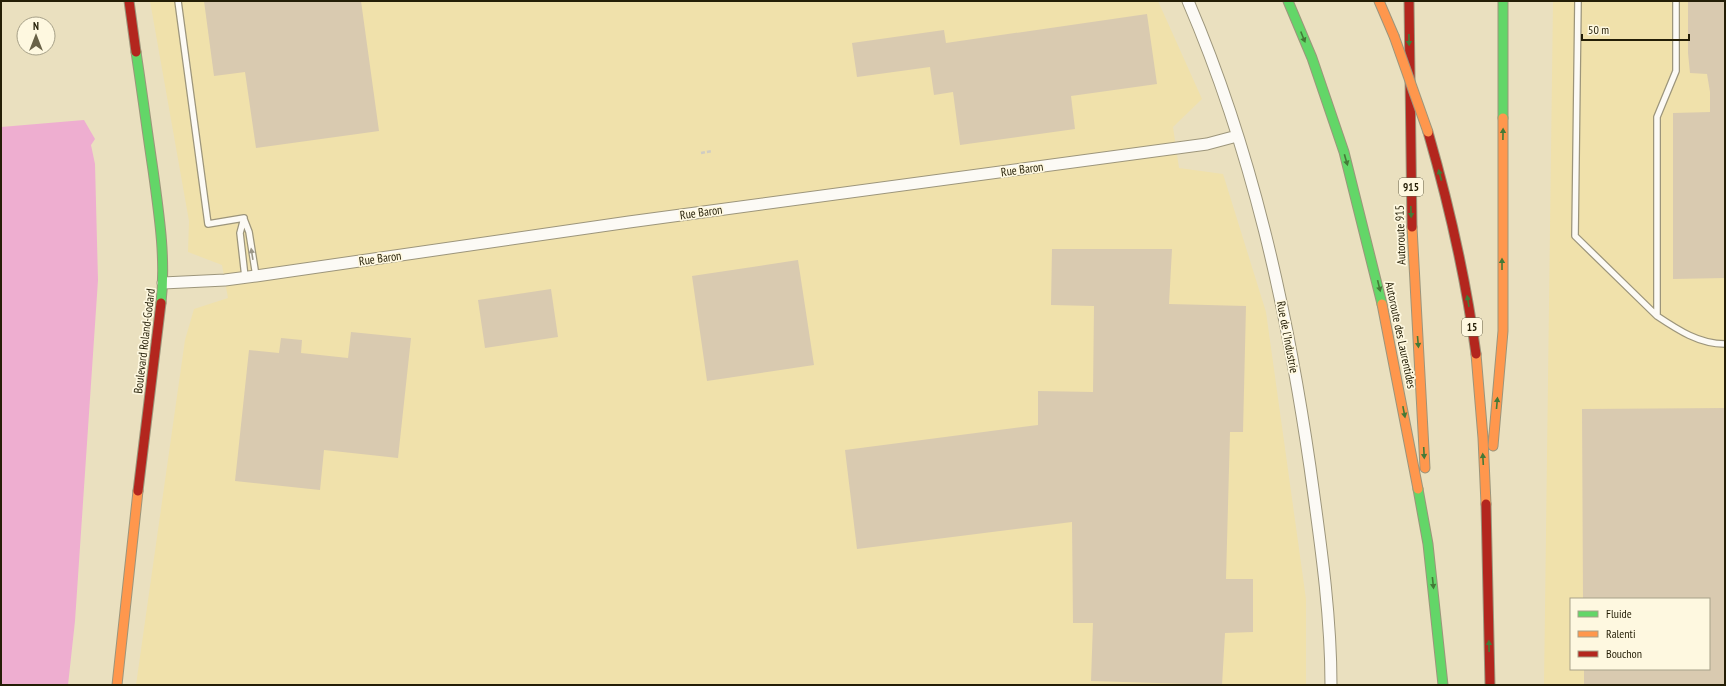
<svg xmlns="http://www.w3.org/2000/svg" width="1726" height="686" font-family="'PT Sans Narrow',sans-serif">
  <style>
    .built { fill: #f0e1ab; fill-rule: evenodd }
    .forest { fill: #eeaed0 }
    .building { fill: #d9cab0 }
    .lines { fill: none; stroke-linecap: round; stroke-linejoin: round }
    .lane-casing { stroke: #9c957b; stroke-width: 8 }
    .street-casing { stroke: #9c957b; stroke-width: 13 }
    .fast-casing { stroke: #9c957b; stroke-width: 11 }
    .slow-casing { stroke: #9c957b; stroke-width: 11 }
    .jam-casing { stroke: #9c957b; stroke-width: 11 }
    .path { stroke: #d0ccc2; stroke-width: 2.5; stroke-dasharray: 4 2; stroke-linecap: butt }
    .lane { stroke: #fcfaf5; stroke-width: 5.5 }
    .street { stroke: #fcfaf5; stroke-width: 11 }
    .fast { stroke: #63d668; stroke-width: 9 }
    .slow { stroke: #ff974d; stroke-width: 9 }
    .jam { stroke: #b3261e; stroke-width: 9 }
    .slow-bridge-casing { stroke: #9c957b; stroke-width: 11; stroke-linecap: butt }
    .slow-bridge { stroke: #ff974d; stroke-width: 9 }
    .oneway { fill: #447a37 }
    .oneway2 { fill: #9b9789 }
    .labels { text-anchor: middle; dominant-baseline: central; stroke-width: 3.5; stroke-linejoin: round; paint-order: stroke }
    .shield { fill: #fef8e0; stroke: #655f47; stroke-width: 1 }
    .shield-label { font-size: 11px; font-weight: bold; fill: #241e06 }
    .street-label { font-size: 12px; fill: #241e06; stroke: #fef8e0 }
  </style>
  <rect width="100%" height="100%" fill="#eae0bf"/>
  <path class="built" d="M150 1H1158L1202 99 1173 127 1179 168 1223 174 1266 312 1306 599V685H136L185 340 194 309 228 298 222 265 188 252 189 221Z
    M1553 1H1725V685H1544ZM1571 599H1709V669H1571Z"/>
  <path class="forest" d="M84 120 95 139 91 145 95 164 98 280 75 621 68 685H1V127Z"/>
  <path class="building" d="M204 1H361L379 131 256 148 245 72 214 76Z
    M1688 1H1725V278L1673 279V113L1710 112V92L1707 74 1690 73 1688 53Z
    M1147 14 1157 84 1071 96 1075 129 960 145 953 92 934 95 930 67 857 77 852 43 944 30 946 43Z
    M1052 249H1172L1169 304 1246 306 1243 432H1230L1226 579H1253V632L1225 633 1222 685 1091 681 1093 623H1073L1072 522 857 549 845 450 1038 425V391L1093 392 1094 306 1051 305Z
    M798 260 814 365 707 381 692 276Z
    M551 289 558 337 485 348 478 300Z
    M351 332 411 338 398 458 324 450 320 490 235 481 249 350 279 353 281 338 302 340 301 353 348 358Z
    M1725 408V685H1584V669H1709V599H1583L1582 409Z"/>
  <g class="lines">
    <g class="lane-casing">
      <path id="lane" d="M178 1 208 224 244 218
        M1578 1 1575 236 1657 316
        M1676 1V71L1657 117V316C1678 330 1699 344 1725 344
        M244 218 240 233 245 277
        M244 219 249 232 256 276"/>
    </g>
    <g class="street-casing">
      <path id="street" d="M1188 1C1252 150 1287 308 1310 467 1320 540 1331 612 1331 685
        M163 283 225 280 256 276 629 222 1207 144 1237 136"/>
    </g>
    <g class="fast-casing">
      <path id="fast" d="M1288 1 1312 58 1344 152 1382 304
        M1503 1V118
        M136 52C142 91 147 130 153 170 159 214 166 258 161 303
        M1418 489 1428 544 1443 685"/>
    </g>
    <g class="slow-casing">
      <path id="slow" d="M1379 1 1394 36
        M1412 227 1425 468
        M1382 304 1418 489
        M1476 354 1483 438 1486 504
        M1493 446 1503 331V118
        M117 685 138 491"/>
    </g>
    <g class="jam-casing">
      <path id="jam" d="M129 1 136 52
        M1409 1 1412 227
        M1428 132C1449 205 1466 279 1476 354
        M138 491 161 303
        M1486 504 1490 685"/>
    </g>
    <path class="path" d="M701 153 712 151"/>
    <use href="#lane" class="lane"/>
    <use href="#street" class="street"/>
    <use href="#fast" class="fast"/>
    <use href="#slow" class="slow"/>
    <use href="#jam" class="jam"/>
    <g class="slow-bridge-casing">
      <path id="slow-bridge" d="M1394 36 1428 132"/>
    </g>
    <use href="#slow-bridge" class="slow-bridge"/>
  </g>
  <defs><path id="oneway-solid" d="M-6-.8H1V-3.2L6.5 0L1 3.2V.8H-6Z"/></defs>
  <g class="oneway">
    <use href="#oneway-solid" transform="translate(1303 37) rotate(68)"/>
    <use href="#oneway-solid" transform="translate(1409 40) rotate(89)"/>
    <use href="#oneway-solid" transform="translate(1503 134) rotate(-89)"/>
    <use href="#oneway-solid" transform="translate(1346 160) rotate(74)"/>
    <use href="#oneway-solid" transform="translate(1440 175) rotate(-105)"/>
    <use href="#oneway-solid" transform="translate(1411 212) rotate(88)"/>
    <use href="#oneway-solid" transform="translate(1502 264) rotate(-90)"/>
    <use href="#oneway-solid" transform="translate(1379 286) rotate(76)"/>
    <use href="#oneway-solid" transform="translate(1468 301) rotate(-100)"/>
    <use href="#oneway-solid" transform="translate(1418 342) rotate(85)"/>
    <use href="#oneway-solid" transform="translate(1497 403) rotate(-85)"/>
    <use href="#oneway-solid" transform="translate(1404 412) rotate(79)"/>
    <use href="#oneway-solid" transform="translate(1424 453) rotate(87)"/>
    <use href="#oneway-solid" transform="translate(1483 459) rotate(-93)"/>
    <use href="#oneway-solid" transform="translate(1433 583) rotate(84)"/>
    <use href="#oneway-solid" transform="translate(1489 646) rotate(-91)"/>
  </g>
  <use class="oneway2" href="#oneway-solid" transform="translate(252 254) rotate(-99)"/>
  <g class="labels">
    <g class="shield">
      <rect x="1399" y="178" width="24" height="18" rx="3"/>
      <rect x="1462" y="318" width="20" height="18" rx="3"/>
    </g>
    <g class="shield-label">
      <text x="1411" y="187">915</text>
      <text x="1472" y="327">15</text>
    </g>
    <g class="street-label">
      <text transform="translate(1022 169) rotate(-8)">Rue Baron</text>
      <text transform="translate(701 212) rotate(-8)">Rue Baron</text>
      <text transform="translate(1400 235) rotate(-92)">Autoroute 915</text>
      <text transform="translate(380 258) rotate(-8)">Rue Baron</text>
      <text transform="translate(1401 335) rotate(78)">Autoroute des Laurentides</text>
      <text transform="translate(1288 337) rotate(79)">Rue de l'Industrie</text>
      <text transform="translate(144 341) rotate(-83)">Boulevard Roland-Godard</text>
    </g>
  </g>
  <rect width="1726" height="686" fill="none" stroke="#241e06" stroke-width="4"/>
  <rect x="1570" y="598" width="140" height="72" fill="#fef8e0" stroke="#a7a189"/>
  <rect x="1578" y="611" width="20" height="6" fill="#63d668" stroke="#a7a189"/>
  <text x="1606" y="618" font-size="12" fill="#241e06">Fluide</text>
  <rect x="1578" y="631" width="20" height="6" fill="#ff974d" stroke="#a7a189"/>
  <text x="1606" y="638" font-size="12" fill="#241e06">Ralenti</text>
  <rect x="1578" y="651" width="20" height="6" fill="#b3261e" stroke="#a7a189"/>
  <text x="1606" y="658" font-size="12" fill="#241e06">Bouchon</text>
  <g transform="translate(36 36)"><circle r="19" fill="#fef8e0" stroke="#a7a189"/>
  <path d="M0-3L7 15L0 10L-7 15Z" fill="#696247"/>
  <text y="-6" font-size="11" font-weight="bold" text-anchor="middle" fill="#241e06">N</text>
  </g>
  <path d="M1582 34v6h107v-6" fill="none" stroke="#241e06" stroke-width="2"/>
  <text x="1588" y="34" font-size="12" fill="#241e06" stroke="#fef8e0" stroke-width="3" paint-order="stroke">50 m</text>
</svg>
